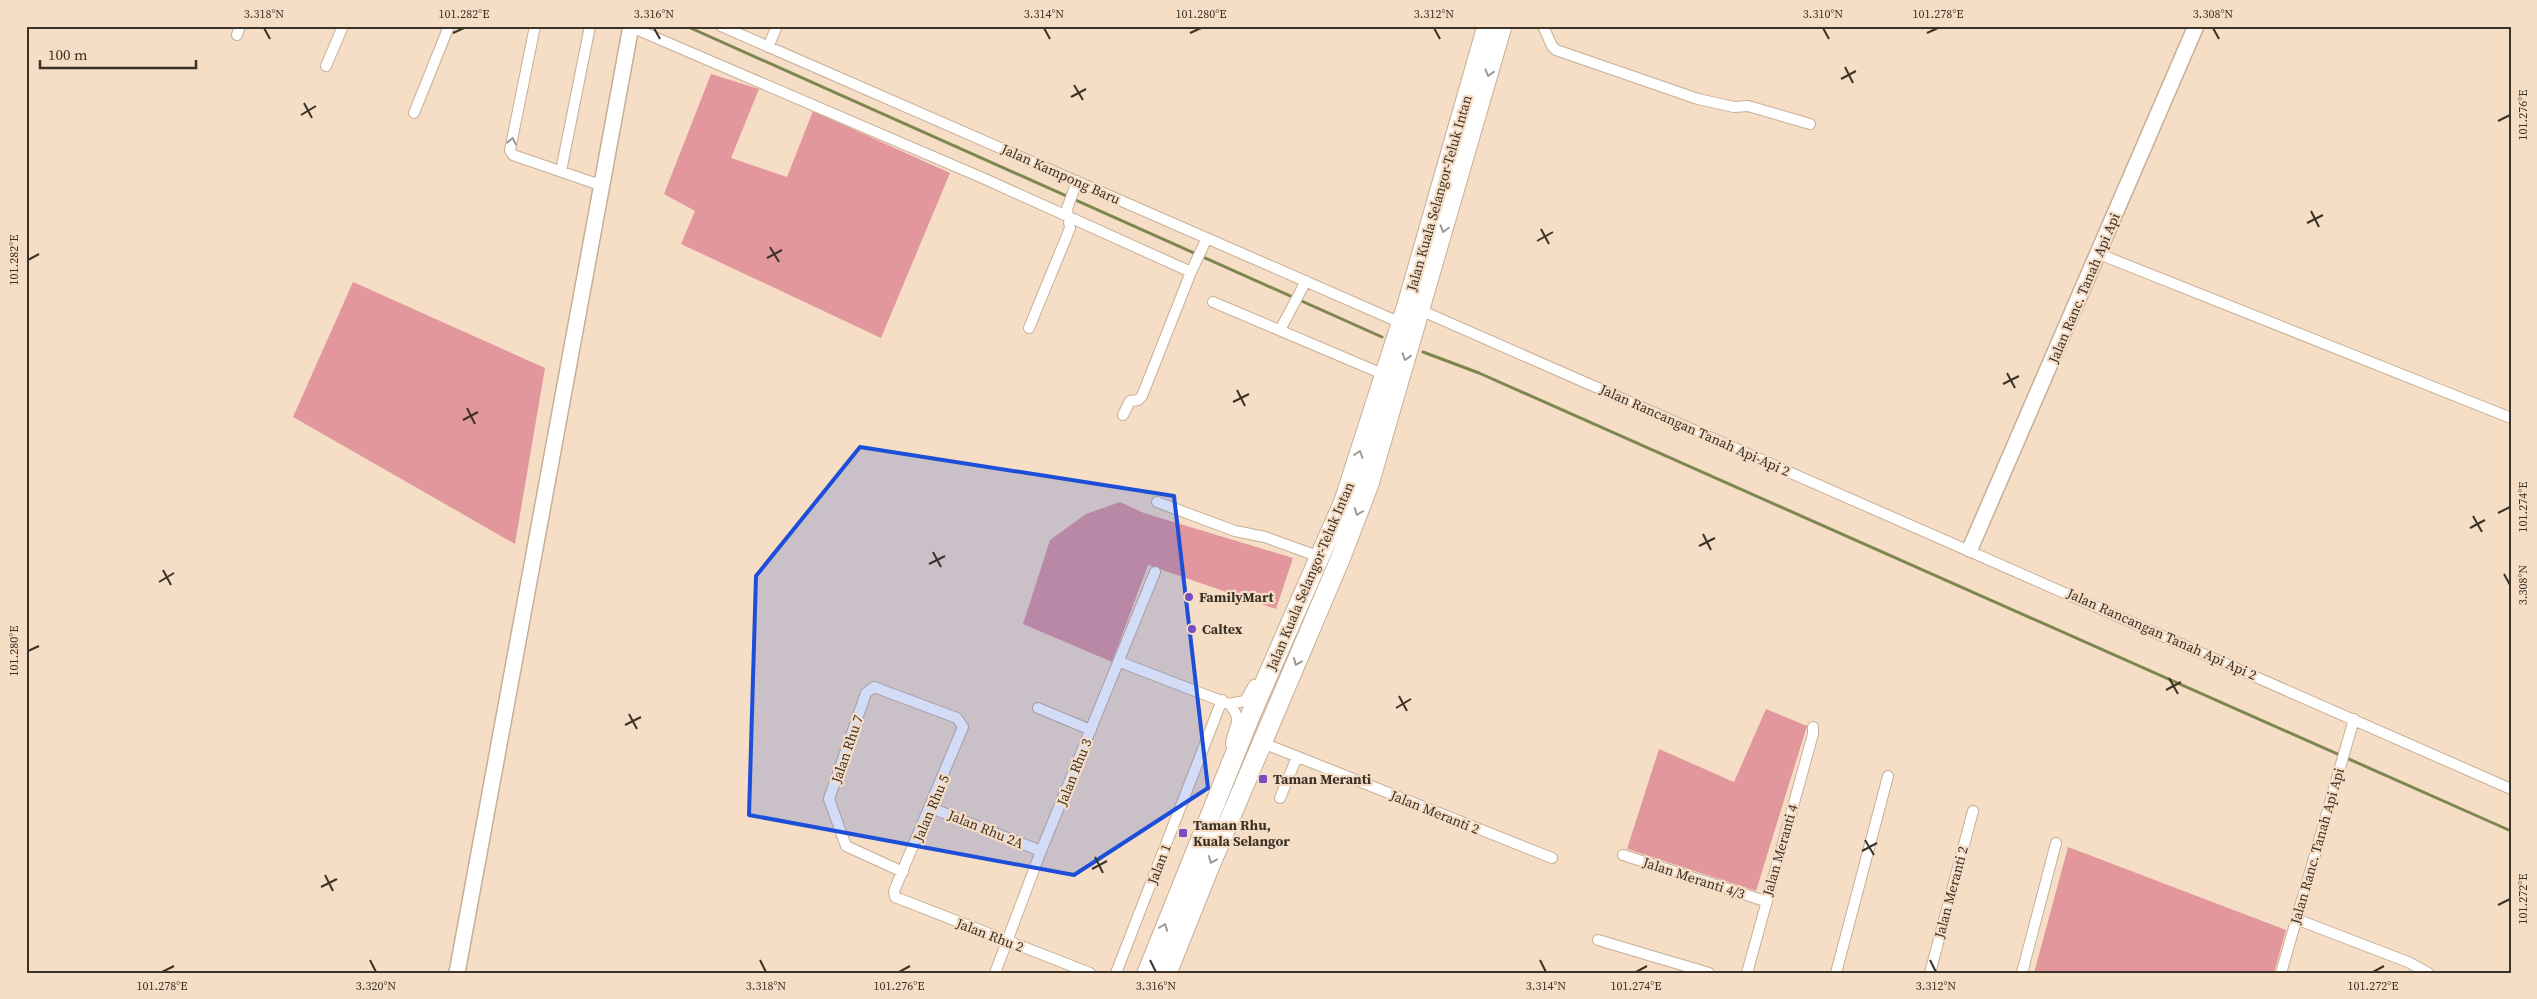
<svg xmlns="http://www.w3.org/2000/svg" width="2537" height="999" font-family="'Source Serif 4',serif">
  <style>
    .green { fill: #e2979c }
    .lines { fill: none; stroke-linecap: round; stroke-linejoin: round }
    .stream { stroke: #7e8650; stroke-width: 3 }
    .street-casing { stroke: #c6af97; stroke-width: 12 }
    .secondary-casing { stroke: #c6af97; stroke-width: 18 }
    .highway-casing { stroke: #c6af97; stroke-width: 21 }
    .street { stroke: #fff; stroke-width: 10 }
    .secondary { stroke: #fff; stroke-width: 15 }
    .highway { stroke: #fff; stroke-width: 19 }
    .oneway { stroke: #9d9894 }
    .marked { fill: #1d4ed8; fill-opacity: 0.2; stroke: #1d4ed8; stroke-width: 4; stroke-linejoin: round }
    .ticks { fill: none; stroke: #3b3228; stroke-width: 2 }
    .poi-dot { fill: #784cc5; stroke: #f6ddc5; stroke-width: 2 }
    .labels { text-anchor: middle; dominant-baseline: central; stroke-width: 4.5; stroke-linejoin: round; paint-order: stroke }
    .street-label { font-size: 14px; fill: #3b3228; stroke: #f6ddc5 }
    .poi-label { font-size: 14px; font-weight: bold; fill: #3b3228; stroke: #f6ddc5; text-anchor: start }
    .neatline { fill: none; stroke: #3b3228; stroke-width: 2 }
    .ticks-label { font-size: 12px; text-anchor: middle; fill: #3b3228 }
  </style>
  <rect width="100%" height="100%" fill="#f6ddc5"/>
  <path class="green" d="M711 74 759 89 731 158 787 177 813 111 950 173 881 338 681 244 695 211 664 194Z
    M353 282 545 368 515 544 293 417Z
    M1120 502 1144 513 1293 558 1276 609 1148 565 1112 662 1023 624 1050 540 1086 514Z
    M1766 709 1807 726 1756 891 1627 849 1659 749 1734 782Z
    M2068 847 2286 930 2274 973H2034Z"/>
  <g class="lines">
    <path class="stream" d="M686 26 1382 337
      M1423 352 1479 373 2511 831"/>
    <g class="street-casing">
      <path id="street" d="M535 26 510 150 513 155 600 185
        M721 26 1401 323
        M1543 26 1552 46 1556 50 1698 99 1734 107 1748 106 1810 124
        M631 27 985 179 1191 272
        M237 35 240 26
        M768 47 777 26
        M326 66 343 26
        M414 113 449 26
        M561 171 590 26
        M2099 254 2511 418
        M1213 302 1385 375
        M1420 310 2511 789
        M1029 328 1066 238 1070 228 1067 209 1077 181
        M1280 330 1306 281
        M1123 415 1130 401 1138 400 1142 396 1191 272 1207 238
        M1157 502 1235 531 1265 537 1320 557
        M1120 662 1229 704C1245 722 1233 725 1231 744
        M1229 704 1245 701 1254 685
        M1038 708 1091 730
        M1263 743 1552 858
        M1280 798 1297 757
        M931 808 1041 851
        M1623 855 1765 901
        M903 872 846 846 829 799 866 693 874 687 957 718 963 727 894 891 895 897 1090 973
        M2296 919 2408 962 2428 973
        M1598 940 1709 973
        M995 973 1041 851 1155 572
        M1116 973 1222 700
        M1747 973 1813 734V727
        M1836 973 1888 776
        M1930 973 1973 811
        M2022 973 2056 843
        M2281 973 2354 719"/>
    </g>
    <g class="secondary-casing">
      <path id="secondary" d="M1970 549 2196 26
        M457 973 631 26"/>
    </g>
    <g class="highway-casing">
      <path id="highway" d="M1147 973 1251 714 1344 501 1407 305 1487 26
        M1167 973 1209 868 1341 557 1369 484 1502 26"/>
    </g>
    <use href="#street" class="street"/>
    <use href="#secondary" class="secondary"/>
    <use href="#highway" class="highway"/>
  </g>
  <defs><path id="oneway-chevron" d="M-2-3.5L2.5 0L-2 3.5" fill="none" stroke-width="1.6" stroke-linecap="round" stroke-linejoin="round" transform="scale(1.25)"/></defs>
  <g class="oneway">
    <use href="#oneway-chevron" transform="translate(1489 73) rotate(106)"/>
    <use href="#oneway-chevron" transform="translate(512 141) rotate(-79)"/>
    <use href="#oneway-chevron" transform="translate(1444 229) rotate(106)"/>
    <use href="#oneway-chevron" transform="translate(1406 357) rotate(107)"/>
    <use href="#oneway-chevron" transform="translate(1359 454) rotate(-72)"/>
    <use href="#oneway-chevron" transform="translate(1358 512) rotate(111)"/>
    <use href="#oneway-chevron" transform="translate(1297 662) rotate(113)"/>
    <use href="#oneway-chevron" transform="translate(1212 860) rotate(113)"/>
    <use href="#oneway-chevron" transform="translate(1164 927) rotate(-69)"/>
  </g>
  <path class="marked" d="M860 447 1174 496 1208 788 1074 875 749 815 756 576Z"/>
  <path class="ticks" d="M264 28 270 39M654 28 660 39M1044 28 1050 39M1434 28 1440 39M1823 28 1829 39M2213 28 2219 39M453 33 464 28M1190 33 1201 28M1927 33 1938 28M1845 67 1853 83M1841 79 1856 71M1074 85 1083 100M1071 97 1086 89M304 103 312 118M301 115 316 106M2498 121 2510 115M2311 211 2319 227M2307 223 2323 215M1541 229 1549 244M1537 241 1553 232M770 247 779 262M767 258 782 250M28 260 39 254M2007 373 2015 388M2003 384 2019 376M1237 390 1245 406M1233 402 1249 394M467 408 475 424M463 420 478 412M2498 513 2510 507M2473 516 2482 532M2470 528 2485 520M1703 534 1711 550M1699 546 1715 538M933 552 941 567M929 564 945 556M163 570 171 585M2504 574 2510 585M159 582 174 573M28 651 39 646M2169 678 2178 694M2166 690 2181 682M1399 696 1407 711M1396 708 1411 699M629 714 637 729M625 725 641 717M1865 840 1874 855M1862 851 1877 843M1095 857 1103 873M1092 869 1107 861M325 875 333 891M321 887 337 879M2498 905 2510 899M370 960 376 972M760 960 766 972M1150 960 1156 972M1540 960 1546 972M1930 960 1936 972M162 972 174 966M899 972 910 966M1636 972 1647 966M2373 972 2384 966"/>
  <g class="poi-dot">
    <circle cx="1189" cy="597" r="5"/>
    <circle cx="1192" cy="629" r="5"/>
    <rect x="1258" y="774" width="10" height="10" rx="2.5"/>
    <rect x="1178" y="828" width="10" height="10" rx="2.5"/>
  </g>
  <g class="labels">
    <g class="street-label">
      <text transform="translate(1061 174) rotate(24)">Jalan Kampong Baru</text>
      <text transform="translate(1439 193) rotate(-74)">Jalan Kuala Selangor-Teluk Intan</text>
      <text transform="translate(2084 288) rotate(-67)">Jalan Ranc. Tanah Api Api</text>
      <text transform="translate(1695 430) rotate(24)">Jalan Rancangan Tanah Api-Api 2</text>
      <text transform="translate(1310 576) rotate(-67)">Jalan Kuala Selangor-Teluk Intan</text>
      <text transform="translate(2162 634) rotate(24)">Jalan Rancangan Tanah Api Api 2</text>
      <text transform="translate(847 749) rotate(-71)">Jalan Rhu 7</text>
      <text transform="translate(1074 772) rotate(-68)">Jalan Rhu 3</text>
      <text transform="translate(931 808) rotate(-67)">Jalan Rhu 5</text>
      <text transform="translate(1435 812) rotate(22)">Jalan Meranti 2</text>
      <text transform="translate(986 829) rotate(22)">Jalan Rhu 2A</text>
      <text transform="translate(2317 846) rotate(-74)">Jalan Ranc. Tanah Api Api</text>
      <text transform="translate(1780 850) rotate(-74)">Jalan Meranti 4</text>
      <text transform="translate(1159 864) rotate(-69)">Jalan 1</text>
      <text transform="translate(1694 878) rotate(18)">Jalan Meranti 4/3</text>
      <text transform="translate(1951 892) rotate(-75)">Jalan Meranti 2</text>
      <text transform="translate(990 935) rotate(21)">Jalan Rhu 2</text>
    </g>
    <g class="poi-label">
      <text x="1199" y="597">FamilyMart</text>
      <text x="1202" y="629">Caltex</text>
      <text x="1273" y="779">Taman Meranti</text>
      <text x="1193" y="825">Taman Rhu,<tspan x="1193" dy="16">Kuala Selangor</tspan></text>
    </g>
  </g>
  <rect width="2537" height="999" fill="none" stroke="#f6ddc5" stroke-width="55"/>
  <path d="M40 60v8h156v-8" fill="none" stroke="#3b3228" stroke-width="2.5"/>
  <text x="48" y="60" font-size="15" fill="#3b3228" stroke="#f6ddc5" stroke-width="4" paint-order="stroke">100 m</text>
  <rect x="28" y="28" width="2482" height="944" class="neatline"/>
  <g class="ticks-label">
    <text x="264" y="18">3.318°N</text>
    <text x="464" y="18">101.282°E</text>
    <text x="654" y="18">3.316°N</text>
    <text x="1044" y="18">3.314°N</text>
    <text x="1201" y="18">101.280°E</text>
    <text x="1434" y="18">3.312°N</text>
    <text x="1823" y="18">3.310°N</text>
    <text x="1938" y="18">101.278°E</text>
    <text x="2213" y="18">3.308°N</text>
    <text transform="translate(2523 115) rotate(-90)" y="4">101.276°E</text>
    <text transform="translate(14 260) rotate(-90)" y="4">101.282°E</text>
    <text transform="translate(2523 507) rotate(-90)" y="4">101.274°E</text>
    <text transform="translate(2523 585) rotate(-90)" y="4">3.308°N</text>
    <text transform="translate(14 651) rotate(-90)" y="4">101.280°E</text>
    <text transform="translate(2523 899) rotate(-90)" y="4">101.272°E</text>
    <text x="162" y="990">101.278°E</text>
    <text x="376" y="990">3.320°N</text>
    <text x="766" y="990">3.318°N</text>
    <text x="899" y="990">101.276°E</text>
    <text x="1156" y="990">3.316°N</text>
    <text x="1546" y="990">3.314°N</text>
    <text x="1636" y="990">101.274°E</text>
    <text x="1936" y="990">3.312°N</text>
    <text x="2373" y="990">101.272°E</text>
  </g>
</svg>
